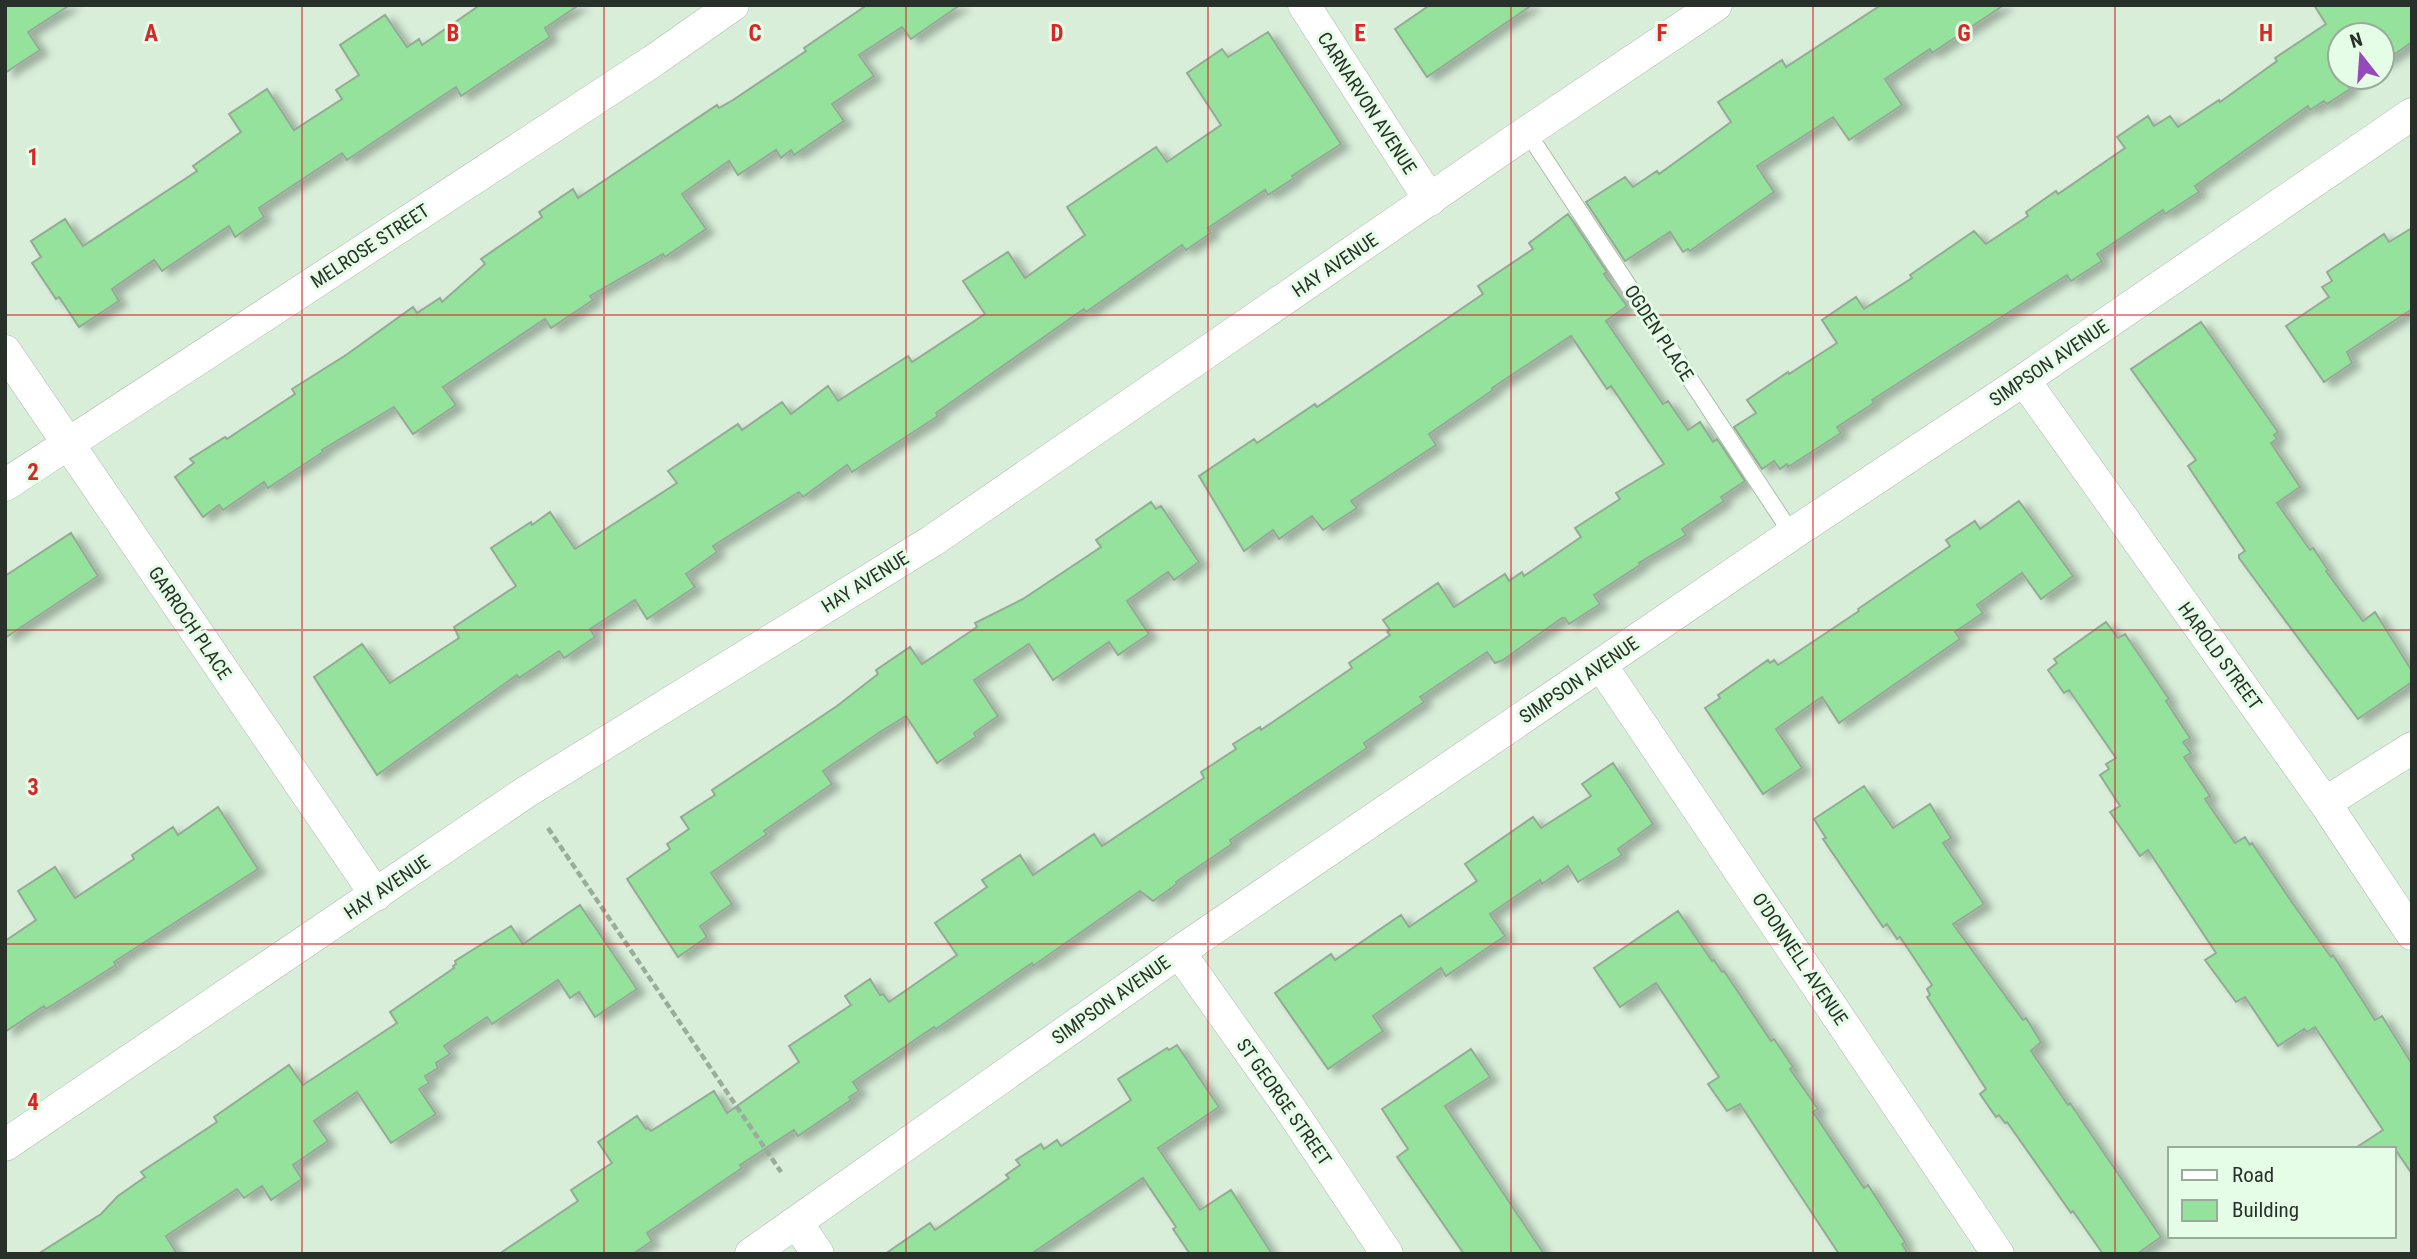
<svg xmlns="http://www.w3.org/2000/svg" width="2417" height="1259" font-family="'Roboto Condensed',sans-serif">
  <style>
    .building { fill: #95e29c; stroke: #95aa96; stroke-width: 2; filter: url(#shadow) }
    .lines { fill: none; stroke-linecap: round; stroke-linejoin: round }
    .service-casing { stroke: #a9beaa; stroke-width: 18 }
    .minor-casing { stroke: #a9beaa; stroke-width: 33 }
    .path { stroke: #9bac9c; stroke-width: 4.5; stroke-dasharray: 7 3.5; stroke-linecap: butt }
    .service { stroke: #fff; stroke-width: 16 }
    .minor { stroke: #fff; stroke-width: 32 }
    .grid { fill: none; stroke: #d62828; stroke-width: 2; stroke-opacity: 0.55 }
    .labels { text-anchor: middle; dominant-baseline: central; stroke-width: 6; stroke-linejoin: round; paint-order: stroke }
    .street-label { font-size: 19px; fill: #283129; stroke: #e5fce6 }
    .grid-label { font-size: 23px; text-anchor: middle; font-weight: bold; fill: #d62828; stroke: #e5fce6; stroke-width: 6; stroke-linejoin: round; paint-order: stroke }
  </style>
  <defs>
    <filter id="shadow"><feDropShadow dx="8" dy="4.5" stdDeviation="3.5" flood-color="#0004"/></filter>
  </defs>
  <rect width="100%" height="100%" fill="#d8eed9"/>
  <path class="building" d="M5 5H70L28 32 40 50 5 73Z
    M480 5H579L545 28 550 37 461 96 456 87 347 160 342 153 259 208 264 217 235 237 229 226 162 271 154 260 112 289 119 301 79 327 59 297 56 299 32 263 41 257 31 241 65 219 83 246 197 171 193 166 241 132 229 114 267 89 294 130 342 99 336 90 359 75 340 45 385 15 407 47 419 39 422 45Z
    M867 5H960L911 39 902 27 859 55 874 76 832 104 844 121 794 155 791 150 781 158 776 150 738 175 729 161 682 194 706 229 665 257 663 254 590 296 593 300 551 328 545 319 443 387 456 405 413 434 394 407 322 450 323 452 268 488 264 482 223 510 219 505 203 517 175 477 194 463 190 459 225 437 227 439 295 394 292 389 346 355 413 307 417 313 440 298 442 302 485 264 481 259 542 217 539 212 573 189 578 198 717 105 719 108 733 100 806 51 804 48Z
    M1430 5H1532L1427 77 1395 29Z
    M1881 5H2004L1932 53 1930 49 1885 79 1902 105 1849 140 1833 117 1757 166 1774 192 1711 236 1690 251 1688 249 1683 252 1670 232 1625 261 1586 202 1625 177 1633 187 1657 171 1659 174 1731 122 1718 102 1782 60 1786 67Z
    M2314 5H2412V42L2382 63V35H2340V77H2361L2348 86 2350 89 2327 104 2324 101 2310 110 2308 106 2195 186 2199 192 2165 214 2163 210 2097 254 2102 261 2071 281 2067 275 1872 400 1874 403 1837 427 1841 433 1788 467 1787 464 1780 469 1774 461 1762 469 1734 427 1756 413 1747 400 1788 372 1789 374 1837 343 1822 320 1856 297 1864 309 1912 278 1910 275 1974 231 1986 244 2028 216 2026 212 2056 191 2058 194 2125 148 2117 137 2148 116 2154 126 2170 116 2178 127 2219 100 2220 102 2277 61 2275 58 2326 24Z
    M1268 32 1341 144 1292 176 1294 178 1268 195 1265 190 1208 228 1211 233 1186 250 1182 245 1086 312 1084 309 936 413 938 416 852 472 847 465 803 497 799 492 713 546 717 552 686 574 695 587 647 619 635 600 590 629 595 637 564 658 559 651 519 678 517 675 377 775 314 677 362 644 390 683 459 638 454 627 516 586 491 548 531 522 532 525 550 512 575 549 677 483 668 471 738 424 742 430 782 402 791 414 828 386 838 401 908 356 912 362 985 314 963 281 1008 252 1025 278 1085 235 1067 207 1156 147 1167 162 1221 125 1187 73 1222 49 1228 57Z
    M1568 214 1607 272 1604 274 1627 306 1606 321 1663 404 1668 401 1688 430 1700 422 1713 442 1717 439 1745 481 1721 497 1724 501 1682 529 1686 535 1639 563 1640 565 1594 595 1600 604 1569 624 1565 618H1562L1503 660 1495 663 1487 652 1420 697 1424 702 1364 743 1367 748 1230 840 1232 844 1176 882 1177 884 1153 901 1140 891 1033 966 1032 963 936 1029 934 1027 853 1082 859 1091 849 1097 851 1100 798 1136 794 1130 740 1165 742 1168 647 1233 652 1241 633 1254H499L578 1201 571 1190 612 1163 598 1142 637 1116 646 1129 648 1128 651 1131 714 1091 727 1113 799 1062 789 1046 851 1005 845 996 870 979 880 995 883 994 889 1002 957 955 935 923 987 887 982 880 1020 855 1033 875 1094 834 1102 846 1204 778 1201 772 1236 749 1233 744 1260 727 1261 730 1352 668 1349 663 1390 635 1387 632 1390 630 1383 620 1438 583 1454 607 1505 574 1509 581 1522 572 1524 576 1581 537 1575 528 1620 499 1616 493 1664 464 1611 386 1607 389 1571 336 1492 388 1493 390 1429 434 1436 445 1351 501 1357 508 1323 530 1312 516 1279 539 1273 530 1244 551 1199 476 1254 439 1257 443 1315 404 1317 407 1483 294 1478 286 1533 249 1529 243Z
    M2412 228V309L2347 352 2352 363 2324 382 2286 326 2329 297 2322 287 2332 281 2327 272 2384 234 2389 242Z
    M2201 322 2278 432 2274 435 2277 439 2271 443 2300 487 2277 503 2310 550 2313 548 2328 570 2326 571 2363 621 2375 612 2412 671V682L2358 719 2239 558V555L2245 551 2188 466 2196 460 2131 369Z
    M2019 501 2073 576 2041 599 2022 573 1977 605 1983 613 1955 632 1960 639 1839 723 1822 697 1776 729 1802 768 1763 794 1705 708 1720 698 1718 695 1768 660 1770 663 1774 660 1778 665 1859 611 1858 609 1950 546 1946 540 1975 521 1980 529Z
    M1151 502 1156 509 1161 506 1199 562 1174 580 1168 572 1127 601 1149 634 1118 655 1109 642 1053 680 1029 644 974 680 998 716 974 733 976 737 937 763 906 716 880 732 823 771 832 784 764 831 767 834 711 873 732 904 700 926 707 937 678 957 627 879 670 849 667 844 689 829 681 817 715 795 712 790 837 706 878 674 876 670 910 647 922 664 977 627 975 623 1023 599 1101 547 1096 540Z
    M71 533 98 576 5 638V576Z
    M2106 622 2118 638 2125 634 2169 699 2166 701 2190 738 2183 742 2191 753 2184 757 2210 796 2205 799 2235 843 2245 837 2250 845 2252 843 2291 901 2331 957 2333 955 2375 1020 2382 1016 2412 1064V1174L2395 1149H2354L2383 1130 2315 1027 2307 1032 2304 1029 2278 1046 2245 997 2236 1002 2205 960 2216 953 2148 850 2140 856 2110 812 2120 806 2100 775 2109 769 2106 764 2116 758 2069 690 2064 693 2048 670 2057 663 2054 659Z
    M1613 763 1653 824 1618 849 1622 855 1578 882 1568 866 1542 884 1540 880 1490 914 1505 936 1446 976 1441 968 1373 1016 1383 1031 1328 1069 1275 993 1331 954 1335 960 1401 915 1409 927 1477 881 1465 864 1533 817 1541 828 1591 796 1582 784Z
    M1864 786 1893 828 1930 804 1951 838 1943 843 1984 904 1953 924 2023 1020 2026 1018 2041 1042 2031 1051 2068 1105 2070 1103 2161 1237 2137 1254H2103L2073 1211 2071 1213 2007 1122 2005 1123 1999 1115 1996 1117 1980 1094 1986 1089 1927 997 1930 995 1927 989 1932 985 1900 937 1897 939 1887 924 1883 927 1823 839 1826 838 1814 819Z
    M218 807 258 869 114 962 116 965 46 1009 44 1006 5 1032V941L36 920 18 891 55 867 75 898 134 859 132 855 173 827 178 835Z
    M580 905 637 989 595 1017 579 992 570 998 558 980 492 1024 487 1017 444 1046 450 1054 436 1063 438 1068 425 1076 429 1083 419 1089 436 1114 391 1143 357 1092 314 1121 328 1141 293 1165 302 1179 271 1200 262 1186 244 1198 237 1189 166 1236 177 1254H38L101 1214 118 1196 145 1177 141 1172 217 1122 214 1117 289 1065 303 1085 397 1023 390 1012 454 968 453 966 456 964 455 961 511 926 523 944Z
    M1678 911 1712 961 1714 960 1722 972 1724 971 1771 1041 1774 1039 1793 1067 1790 1069 1818 1109 1813 1112 1864 1188 1868 1185 1905 1242 1902 1244 1908 1254H1839L1740 1104 1727 1111 1708 1084 1719 1077 1656 983 1620 1007 1594 968Z
    M1177 1045 1219 1107 1158 1148 1200 1210 1231 1190 1272 1254H1190L1173 1229 1176 1227 1143 1178 1031 1254H885L930 1223 935 1230 1009 1178 1006 1175 1020 1165 1016 1160 1041 1144 1044 1149 1057 1140 1061 1146 1131 1100 1118 1079 1167 1048 1169 1050Z
    M1471 1049 1490 1077 1445 1106 1544 1254H1464L1397 1157 1408 1149 1382 1109Z"/>
  <g class="lines">
    <g class="service-casing">
      <path id="service" d="M1527 132 1792 534"/>
    </g>
    <g class="minor-casing">
      <path id="minor" d="M1304 5 1430 200
        M5 351 376 895
        M2024 380 2325 803 2412 934
        M5 485 653 61 733 5
        M1601 665 1998 1254
        M2325 803 2412 748
        M1179 952 1291 1110 1387 1254
        M5 1145 526 792 932 541 1527 132 1716 5
        M797 1223 818 1254
        M751 1254 1179 952 1792 534 2024 380 2412 114"/>
    </g>
    <path class="path" d="M548 828 781 1172"/>
    <use href="#service" class="service"/>
    <use href="#minor" class="minor"/>
  </g>
  <path class="grid" d="M302 5V1254M604 5V1254M906 5V1254M1208 5V1254M1511 5V1254M1813 5V1254M2115 5V1254M5 315H2412M5 630H2412M5 944H2412"/>
  <g class="labels">
    <g class="street-label">
      <text transform="translate(1367 103) rotate(57)">CARNARVON AVENUE</text>
      <text transform="translate(370 246) rotate(-33)">MELROSE STREET</text>
      <text transform="translate(1335 265) rotate(-34)">HAY AVENUE</text>
      <text transform="translate(1659 333) rotate(57)">OGDEN PLACE</text>
      <text transform="translate(2049 363) rotate(-34)">SIMPSON AVENUE</text>
      <text transform="translate(865 582) rotate(-32)">HAY AVENUE</text>
      <text transform="translate(190 623) rotate(56)">GARROCH PLACE</text>
      <text transform="translate(2220 656) rotate(54)">HAROLD STREET</text>
      <text transform="translate(1579 680) rotate(-34)">SIMPSON AVENUE</text>
      <text transform="translate(387 887) rotate(-34)">HAY AVENUE</text>
      <text transform="translate(1800 959) rotate(56)">O'DONNELL AVENUE</text>
      <text transform="translate(1111 1000) rotate(-35)">SIMPSON AVENUE</text>
      <text transform="translate(1284 1102) rotate(55)">ST GEORGE STREET</text>
    </g>
  </g>
  <g class="grid-label">
    <text x="151" y="41">A</text>
    <text x="453" y="41">B</text>
    <text x="755" y="41">C</text>
    <text x="1057" y="41">D</text>
    <text x="1360" y="41">E</text>
    <text x="1662" y="41">F</text>
    <text x="1964" y="41">G</text>
    <text x="2266" y="41">H</text>
    <text x="33" y="165">1</text>
    <text x="33" y="480">2</text>
    <text x="33" y="795">3</text>
    <text x="33" y="1110">4</text>
  </g>
  <rect width="2417" height="1259" fill="none" stroke="#283129" stroke-width="14"/>
  <rect x="2168" y="1147" width="228" height="91" fill="#e5fce6" stroke="#99ab9a" stroke-width="2"/>
  <rect x="2182" y="1170" width="35" height="10" fill="#ffffff" stroke="#99ab9a" stroke-width="2"/>
  <text x="2232" y="1182" font-size="21" fill="#283129">Road</text>
  <rect x="2182" y="1200" width="35" height="21" fill="#95e29c" stroke="#99ab9a" stroke-width="2"/>
  <text x="2232" y="1217" font-size="21" fill="#283129">Building</text>
  <g transform="translate(2361 56) rotate(343)"><circle r="33" fill="#e5fce6" stroke="#99ab9a" stroke-width="2"/>
  <path d="M0-5L12 26L0 18L-12 26Z" fill="#9649bb"/>
  <text y="-10" font-size="19" font-weight="bold" text-anchor="middle" fill="#283129">N</text>
  </g>
</svg>
